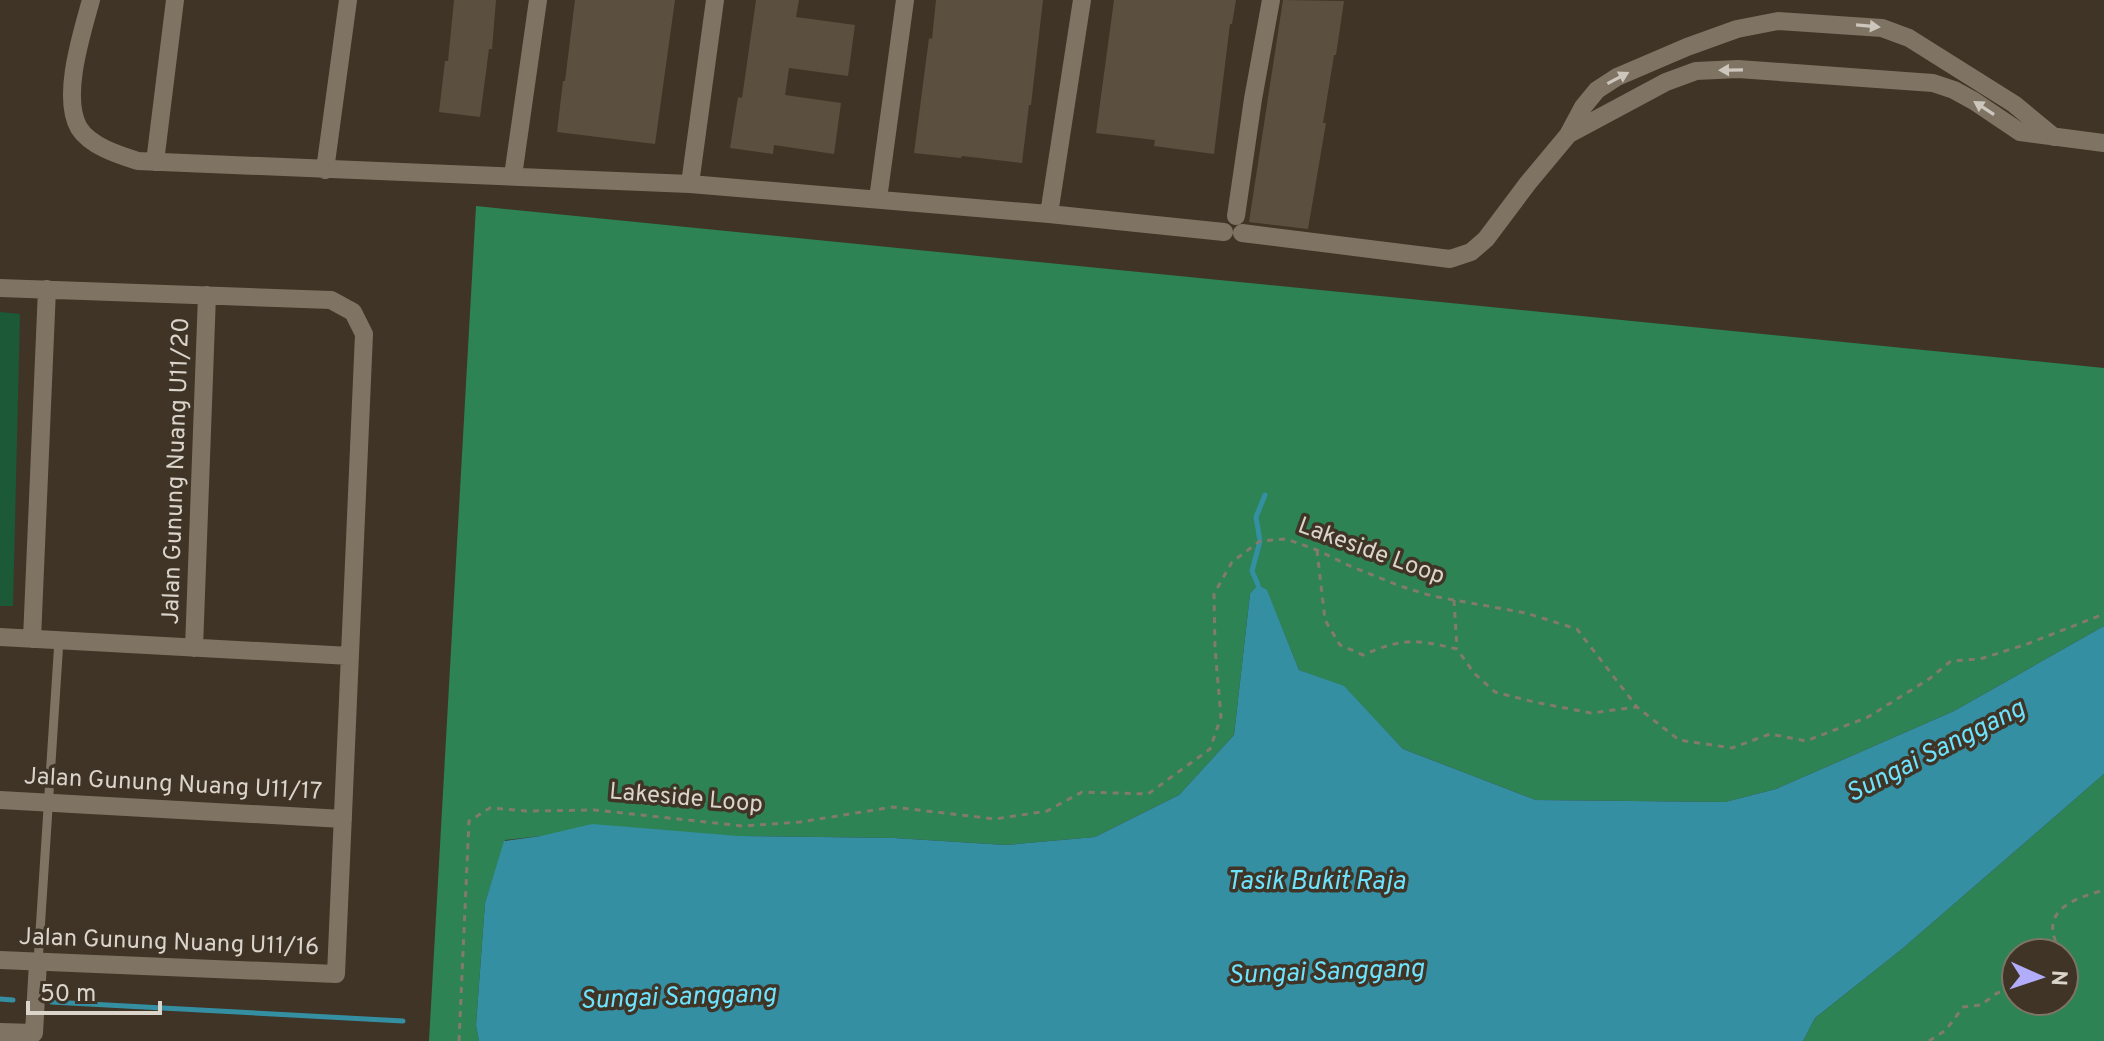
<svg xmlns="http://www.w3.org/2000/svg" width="2104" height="1041" font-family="Overpass,sans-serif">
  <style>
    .green { fill: #1c5937 }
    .forest { fill: #2d8354; fill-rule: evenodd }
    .water { fill: #358fa3 }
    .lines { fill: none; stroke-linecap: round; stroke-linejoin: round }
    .stream { stroke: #358fa3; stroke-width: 5 }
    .building { fill: #5b5040 }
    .path { stroke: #837a6e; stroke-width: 3; stroke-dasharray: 6 6; stroke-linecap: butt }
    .service { stroke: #7f7464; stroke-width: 9 }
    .minor { stroke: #7f7464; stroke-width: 18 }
    .oneway { fill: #ccc6bc }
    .labels { text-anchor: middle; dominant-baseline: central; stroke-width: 7; stroke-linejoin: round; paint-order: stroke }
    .street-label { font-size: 24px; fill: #dad4cb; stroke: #3f3426 }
    .water-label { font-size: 26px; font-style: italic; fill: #6de3fe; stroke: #3f3426 }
  </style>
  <rect width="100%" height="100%" fill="#3f3426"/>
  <path class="green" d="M0 312 20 314 13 606H0Z"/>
  <path class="forest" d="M476 206 2104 368V626L1954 711 1776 789 1725 802 1536 800 1403 749 1344 687 1299 670 1267 591 1250 594 1234 735 1179 795 1095 837 1006 845 894 838 738 836H541L505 840 485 903 476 1025 479 1041H429Z
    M2104 774V1041H1803L1815 1018 1902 949ZM2016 953H2064V1001H2016Z"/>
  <path class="water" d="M1258 585 1267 590 1299 670 1344 686 1403 749 1536 800 1725 802 1776 789 1954 711 2104 626V774L1902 949 1815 1018 1803 1041H479L476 1025 485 903 504 841 541 836 592 824 738 836 894 838 1006 845 1095 837 1179 795 1234 735 1250 594Z"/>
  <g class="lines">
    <path class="stream" d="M1258 585 1252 571 1260 541 1256 517 1265 495
      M0 999 13 1000
      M51 1002 403 1021"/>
  </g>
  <path class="building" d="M454 0H496L492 49H489L480 117 439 112 445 61H448Z
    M575 0H675L655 144 557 132 563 81H565Z
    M756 0H799L796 17 855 25 848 76 789 68 785 95 841 103 834 154 774 145 773 154 730 148 738 97 742 98Z
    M936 0H1043L1031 105H1029L1022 163 962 156 961 158 914 153 929 38 932 39Z
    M1114 0H1236L1232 24H1230L1214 154 1154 146 1155 140 1096 133Z
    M1283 0 1344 1 1336 55H1334L1323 123H1326L1308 229 1249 222Z"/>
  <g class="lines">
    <path class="path" d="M1317 550 1325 620 1340 645 1363 655C1403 638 1415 639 1457 649L1474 673 1495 692 1534 702 1591 713 1637 707
      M1454 600 1457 648
      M2057 953 2058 951C2057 945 2054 938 2053 932 2049 905 2084 896 2104 890
      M459 1041 469 821 490 808 526 811 595 810 743 826 800 822 893 807 995 819 1047 811 1082 792 1148 794 1210 749 1221 717 1215 648 1214 594 1232 562 1260 541 1286 539 1317 550 1350 566 1400 586 1432 596 1526 613 1577 629 1637 707 1679 740 1732 748 1770 734 1806 741 1868 717 1929 679 1951 661 1980 659 2027 644 2104 614
      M1929 1041 1946 1030 1963 1007 1981 1005 1997 993 2016 988"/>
    <path class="service" d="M38 962 59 640"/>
    <path class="minor" d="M91 0C82 33 61 97 79 128 90 146 119 155 138 161L690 184 1049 214 1224 232
      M1569 134 1666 82 1696 71 1738 69 1933 83 1954 90 1974 101 2020 132 2104 143
      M155 162 175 0
      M325 170 348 0
      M513 176 538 0
      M690 184 715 0
      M878 199 905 0
      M1049 214 1082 0
      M1236 216 1253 99 1271 0
      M1242 233 1450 259 1471 252 1486 239 1528 183 1568 135 1583 107 1597 90 1617 77 1687 47 1737 29 1778 21 1882 28 1909 38 2014 104 2054 137
      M0 288 331 300 353 312 364 334 336 974 0 960
      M0 637 350 656
      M32 639 47 289
      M194 648 207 295
      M0 800 343 819
      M0 1032 34 1033 38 962"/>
  </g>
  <defs><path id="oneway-solid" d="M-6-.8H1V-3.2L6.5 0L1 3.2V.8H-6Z" transform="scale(2)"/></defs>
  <g class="oneway">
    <use href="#oneway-solid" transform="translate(1868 26) rotate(5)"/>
    <use href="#oneway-solid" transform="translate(1731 70) rotate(179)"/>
    <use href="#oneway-solid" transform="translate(1618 78) rotate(-28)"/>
    <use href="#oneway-solid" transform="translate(1984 108) rotate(-147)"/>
  </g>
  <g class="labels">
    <g class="street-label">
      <text transform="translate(177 471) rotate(-88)">Jalan Gunung Nuang U11/20</text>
      <text transform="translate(1371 552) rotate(20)">Lakeside Loop</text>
      <text transform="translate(173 785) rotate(3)">Jalan Gunung Nuang U11/17</text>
      <text transform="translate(686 799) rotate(5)">Lakeside Loop</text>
      <text transform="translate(169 943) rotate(2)">Jalan Gunung Nuang U11/16</text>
    </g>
    <g class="water-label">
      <text transform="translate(1936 752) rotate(-27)">Sungai Sanggang</text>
      <text x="1316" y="882">Tasik Bukit Raja</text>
      <text transform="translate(1326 973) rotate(-2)">Sungai Sanggang</text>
      <text transform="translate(678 998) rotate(-2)">Sungai Sanggang</text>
    </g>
  </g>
  <g transform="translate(2040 977) rotate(93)"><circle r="38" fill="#3f3426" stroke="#7d7468" stroke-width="2"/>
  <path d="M0-6L14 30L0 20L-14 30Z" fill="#b2adfa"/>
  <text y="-12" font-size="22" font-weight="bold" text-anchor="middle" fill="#dad4cb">N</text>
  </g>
  <path d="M28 1001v12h132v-12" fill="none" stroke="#dad4cb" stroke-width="4"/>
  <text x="40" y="1001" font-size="24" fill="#dad4cb" stroke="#3f3426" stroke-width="6" paint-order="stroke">50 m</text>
</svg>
